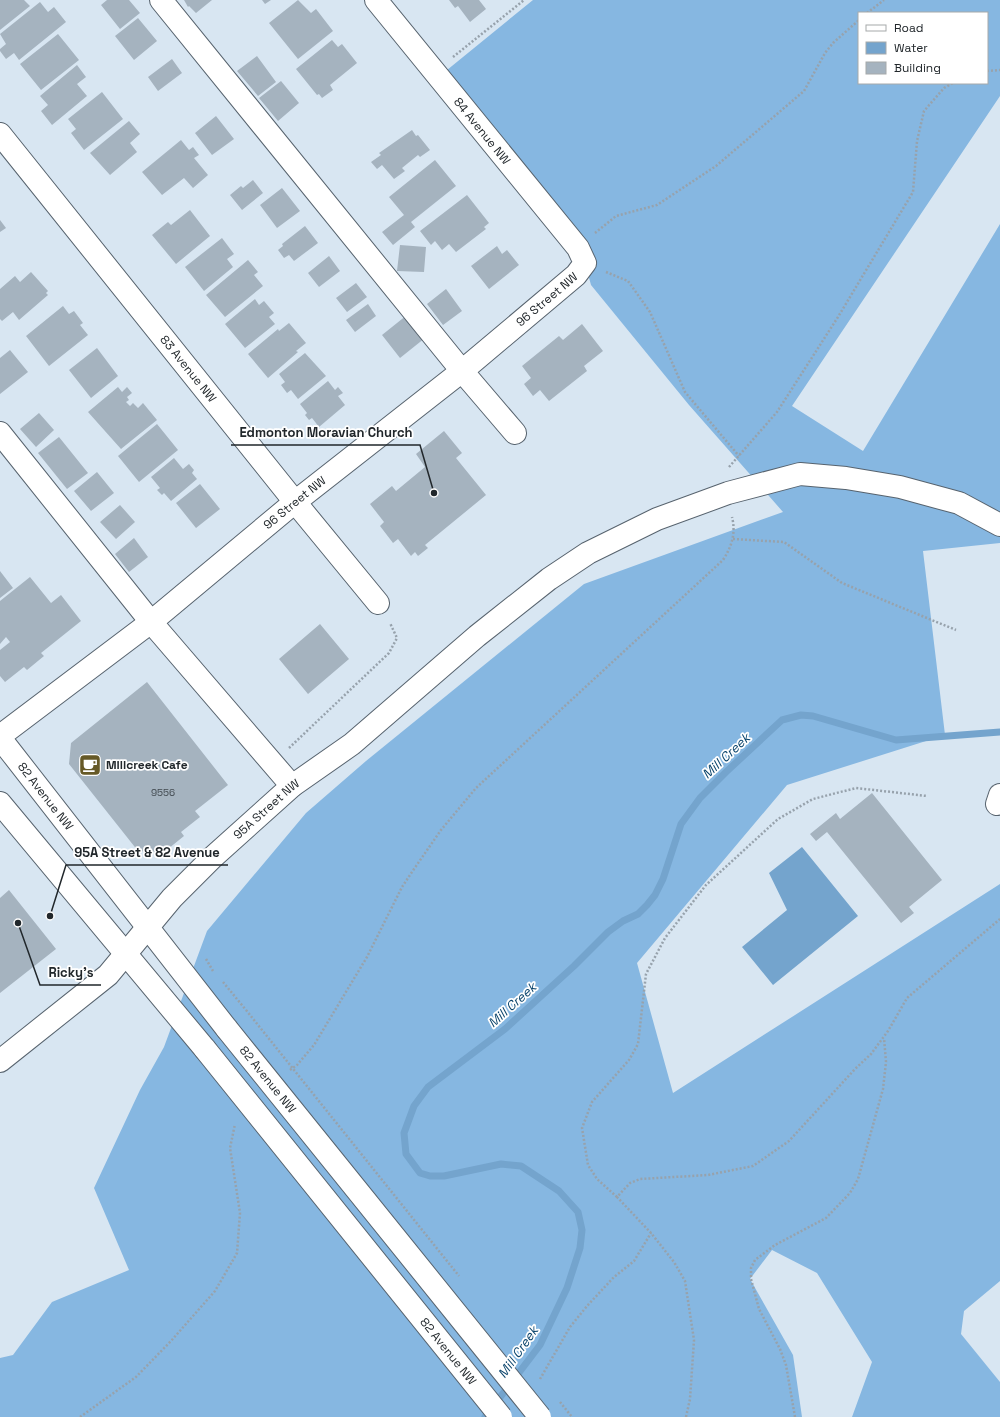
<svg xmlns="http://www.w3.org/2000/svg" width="1000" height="1417" font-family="'Space Grotesk',sans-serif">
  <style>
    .forest { fill: #86b7e1; fill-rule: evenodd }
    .water { fill: #74a4cd }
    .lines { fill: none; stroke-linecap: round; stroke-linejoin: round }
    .stream { stroke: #74a4cd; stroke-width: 7 }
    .building { fill: #a5b3bf }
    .minor-casing { stroke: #57636e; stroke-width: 24 }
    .major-casing { stroke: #57636e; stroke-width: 24 }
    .path { stroke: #97a2ac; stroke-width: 2.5; stroke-dasharray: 2 2; stroke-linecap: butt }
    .minor { stroke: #fff; stroke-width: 22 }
    .major { stroke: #fff; stroke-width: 22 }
    .major-bridge-casing { stroke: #57636e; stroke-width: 24; stroke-linecap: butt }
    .path-bridge { stroke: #97a2ac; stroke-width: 2.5; stroke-dasharray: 2 2; stroke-linecap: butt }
    .major-bridge { stroke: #fff; stroke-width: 22 }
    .labels { text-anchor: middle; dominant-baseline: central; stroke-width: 3.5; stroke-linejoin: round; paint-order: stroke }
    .number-label { font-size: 10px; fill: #424a50 }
    .street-label { font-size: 12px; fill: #21272b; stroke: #fff }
    .poi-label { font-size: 12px; font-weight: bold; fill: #21272b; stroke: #fff; text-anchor: start }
    .water-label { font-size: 13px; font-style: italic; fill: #0a446c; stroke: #fff }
    .leader { fill: none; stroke: #21272b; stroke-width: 1.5 }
    .callout-dot { fill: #21272b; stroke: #fff; stroke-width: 1.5 }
    .callout-label { font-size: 13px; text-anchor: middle; font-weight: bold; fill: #21272b; stroke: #fff; stroke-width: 3.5; stroke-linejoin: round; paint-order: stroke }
  </style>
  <rect width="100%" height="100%" fill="#d8e6f2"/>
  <path class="forest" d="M533 0H1000V96L792 406 863 451 1000 224V543L923 551 945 735 787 785 637 963 673 1093 1000 884V1281L964 1311 961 1334 1000 1382V1417H852L872 1362 817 1273 772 1250 750 1279 793 1355 802 1417H0V1358L13 1355 52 1302 129 1270 94 1188 140 1090 164 1047 207 931 306 813 366 761 584 584 783 512 689 405 591 285 585 263 436 79ZM859 13H987V83H859Z"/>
  <path class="water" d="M802 847 858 916 773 985 742 947 787 910 769 873Z"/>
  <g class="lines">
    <path class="stream" d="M485 1417 540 1345 567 1288 580 1248 582 1230 578 1212 559 1191 521 1166 501 1164 444 1176H430L420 1173 406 1154 404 1133 414 1106 428 1087 505 1029 574 966 608 932 623 921 638 914 647 905 655 895 663 879 681 824 700 798 726 772 782 720 801 715 813 716 896 740 1000 732"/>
  </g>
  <path class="building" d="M0 0H24L30 6 0 30Z
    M107 0H129L140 13 120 29 101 5Z
    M184 0H212L196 13 189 6 188 7Z
    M262 0H271L265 4Z
    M298 0 311 13 316 9 333 31 298 59 269 23Z
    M449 0H479L486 9 470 22 458 6 455 8Z
    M40 2 48 12 54 7 66 22 19 60 14 53 6 59 0 51V49L6 44 0 34Z
    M138 18 157 41 134 60 115 36Z
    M58 34 79 60 41 90 20 64Z
    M332 40 338 47 342 44 357 63 330 85 333 90 322 98 319 94 317 95 296 69Z
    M257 56 276 82 258 96 237 71Z
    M172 59 182 73 158 91 148 77Z
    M77 65 86 77 77 84 87 96 52 125 41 111 48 105 40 96Z
    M281 81 299 103 278 121 259 98Z
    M102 92 123 119 84 150 71 133 76 129 68 119Z
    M216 116 234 139 212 155 195 133Z
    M129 121 140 134 130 143 137 152 110 175 90 153Z
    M412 130 416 136 418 135 430 150 420 157 418 155 402 168 405 171 394 179 382 165 377 169 371 162 381 155 379 153Z
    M181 140 189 150 193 147 199 155 194 158 208 175 193 188 184 178 162 195 142 172Z
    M435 160 456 186 411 222 415 227 393 245 382 232 404 215 389 197Z
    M253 180 263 193 242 210 230 195 241 186 243 188Z
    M282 188 300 211 277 228 260 205Z
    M467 195 489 223 484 227 486 229 456 252 449 244 442 250 435 241 431 245 420 231Z
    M190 210 210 236 176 264 152 235 168 222 171 225Z
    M0 220 6 228 0 232Z
    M305 226 318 243 294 261 289 255 284 258 278 250 283 246 282 244Z
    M222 238 234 254 227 259 233 267 204 291 185 267Z
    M400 245 426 247 424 272 397 271Z
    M497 246 502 254 507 250 519 265 489 289 471 266Z
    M329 256 340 271 319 287 308 273Z
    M248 260 258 272 254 275 263 286 225 317 206 295Z
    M31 272 48 291 46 293 48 295 19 320 13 312 2 321 0 319V289L15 276 20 282Z
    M356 283 367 297 347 312 336 298Z
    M446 289 462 311 443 325 427 304Z
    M255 299 259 305 264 301 274 313 269 317 275 324 245 348 225 324Z
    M368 304 376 316 355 332 346 320Z
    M63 306 69 314 74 311 83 323 80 325 88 335 49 366 26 336Z
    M407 315 425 338 400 358 382 335Z
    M289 323 306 343 296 351 298 352 268 378 248 354 278 329 279 331Z
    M582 324 603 351 584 366 587 371 549 401 540 390 533 396 524 384 531 378 522 366 559 336 563 340Z
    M97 348 118 376 91 398 69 370Z
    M10 350 28 372 0 394V358Z
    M305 353 326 376 298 399 291 390 287 393 281 385 285 382 279 374Z
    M328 381 335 390 338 387 343 393 338 396 345 405 319 427 312 418 309 420 305 415 307 413 300 404Z
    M118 387 122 392 127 387 132 393 127 397 129 400 126 402 130 406 133 403 138 408 143 403 157 420 121 449 88 412Z
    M39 413 54 430 36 447 20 429Z
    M157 424 178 450 139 482 118 456Z
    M444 431 462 453 456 458 486 495 425 545 428 548 418 556 415 552 411 556 398 539 393 543 380 526 384 522 370 504 392 486 396 491 425 467 416 454Z
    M59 437 88 473 67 489 38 453Z
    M174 458 183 469 189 464 194 470 192 473 197 479 171 501 164 493 162 495 157 490 160 488 151 477Z
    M97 472 114 493 91 511 74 491Z
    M200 484 220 509 196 528 176 503Z
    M120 505 135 522 116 539 100 522Z
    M134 538 148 557 129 572 115 554Z
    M0 571 13 588 0 598Z
    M30 577 51 603 61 595 81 621 41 653 44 656 27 670 24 667 5 682 0 676V650L10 642 6 637 0 644V601Z
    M320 624 349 659 308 694 279 659Z
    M147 682 228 785 195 811 200 817 181 832 184 836 163 853 138 851 69 764 71 743Z
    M872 793 942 880 909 907 914 913 901 923 827 832 816 841 810 834 836 813 840 819Z
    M9 890 56 949 0 993V898Z"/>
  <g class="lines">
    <g class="minor-casing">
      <g id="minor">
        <path d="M161 0 462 371 515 433"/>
        <path id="s1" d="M0 134 295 502 378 603"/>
        <path d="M0 433 151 622 292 786"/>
        <path id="s2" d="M0 736 151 622 295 502 462 371 576 275 585 263 578 248 376 0"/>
        <path d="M997 804 1000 795"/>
        <path id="s3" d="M0 1061 108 975 172 898 213 857 292 786 352 744 477 636 549 579 588 553 657 519 728 493 800 474 846 478 900 487 959 503 1000 525"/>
      </g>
    </g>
    <g class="major-casing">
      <g id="major">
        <path id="s4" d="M0 738 227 1029"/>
        <path d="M0 803 205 1049"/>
      </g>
    </g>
    <path class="path" d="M867 13 884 0
      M453 57 524 0
      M987 71 1000 70
      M595 233 616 216 657 205 716 166 804 91 825 53 833 43 859 20
      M606 272 628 281 650 312 685 392 739 456
      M729 467 777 412 838 317 913 192 917 141 924 111 944 88 953 83
      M733 539 784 542 842 583 956 630
      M289 748 389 653 397 638 390 623
      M206 959 213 971
      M223 982 246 1010
      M290 1070 297 1065 314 1045 367 957 402 887 414 869 441 830 476 788 723 560C732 546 736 533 732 517
      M617 1197 597 1179 588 1165 582 1128 592 1102 629 1060 638 1044 646 974 665 938 706 885 778 819 813 799 856 788 927 796
      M540 1379 570 1327 587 1306 614 1277 634 1261 651 1233
      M80 1417 136 1377 171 1341 215 1291 237 1253 240 1213 230 1148 235 1124
      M686 1417 690 1399 694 1340 685 1281 674 1262 651 1233 617 1197 630 1183 640 1179 708 1175 753 1166 789 1141 855 1069 871 1054 888 1031 907 998 1000 919
      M795 1417 786 1365 780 1349 759 1309 751 1279V1268L755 1260 775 1245 826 1218 850 1193 858 1179 883 1089 886 1062 884 1038"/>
    <use href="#minor" class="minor"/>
    <use href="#major" class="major"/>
    <g class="major-bridge-casing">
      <g id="major-bridge">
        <path id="s5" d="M227 1029 540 1417"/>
        <path id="s6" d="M205 1049 501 1417"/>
      </g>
    </g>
    <path class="path-bridge" d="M246 1010 459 1276
      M560 1402 572 1417"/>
    <use href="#major-bridge" class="major-bridge"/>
  </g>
  <defs>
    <g id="cafe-square" transform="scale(1.15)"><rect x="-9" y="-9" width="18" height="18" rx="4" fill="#665926" stroke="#fff"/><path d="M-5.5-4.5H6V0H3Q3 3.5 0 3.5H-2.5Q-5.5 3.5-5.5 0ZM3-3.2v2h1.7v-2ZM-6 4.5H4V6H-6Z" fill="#fff"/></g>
  </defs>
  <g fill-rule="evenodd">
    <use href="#cafe-square" x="90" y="765"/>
  </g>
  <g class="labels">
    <g class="number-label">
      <text x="163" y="792">9556</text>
    </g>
    <g class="street-label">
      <text transform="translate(482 131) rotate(51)">84 Avenue NW</text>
      <text stroke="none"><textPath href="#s2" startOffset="700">96 Street NW</textPath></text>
      <text stroke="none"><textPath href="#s1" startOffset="301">83 Avenue NW</textPath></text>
      <text stroke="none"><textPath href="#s2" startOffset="376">96 Street NW</textPath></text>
      <text stroke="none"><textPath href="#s4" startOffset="74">82 Avenue NW</textPath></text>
      <text stroke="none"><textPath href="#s3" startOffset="368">95A Street NW</textPath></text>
      <text stroke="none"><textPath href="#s5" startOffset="65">82 Avenue NW</textPath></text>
      <text stroke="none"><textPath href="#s6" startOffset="388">82 Avenue NW</textPath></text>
    </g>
    <g class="poi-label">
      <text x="106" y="765">Millcreek Cafe</text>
    </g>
    <g class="water-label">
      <text transform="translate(726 756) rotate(-43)">Mill Creek</text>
      <text transform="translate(512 1005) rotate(-42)">Mill Creek</text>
      <text transform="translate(518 1352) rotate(-55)">Mill Creek</text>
    </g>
  </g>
  <path class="leader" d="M434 493L420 445H231M50 916L66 865H228M18 923L40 985H101"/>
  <g class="callout-dot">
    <circle cx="434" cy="493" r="4"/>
    <circle cx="50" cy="916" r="4"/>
    <circle cx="18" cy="923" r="4"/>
  </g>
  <g class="callout-label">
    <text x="326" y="437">Edmonton Moravian Church</text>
    <text x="147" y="857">95A Street &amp; 82 Avenue</text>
    <text x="71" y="977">Ricky's</text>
  </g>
  <rect x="858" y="12" width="130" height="72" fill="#ffffff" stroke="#a6a9aa"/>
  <rect x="866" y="25" width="20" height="6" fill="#ffffff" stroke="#a6a9aa"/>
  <text x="894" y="32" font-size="12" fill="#21272b">Road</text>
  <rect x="866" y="42" width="20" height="12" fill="#74a4cd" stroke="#a6a9aa"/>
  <text x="894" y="52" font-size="12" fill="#21272b">Water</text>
  <rect x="866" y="62" width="20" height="12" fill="#a5b3bf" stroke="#a6a9aa"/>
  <text x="894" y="72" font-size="12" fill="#21272b">Building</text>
</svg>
